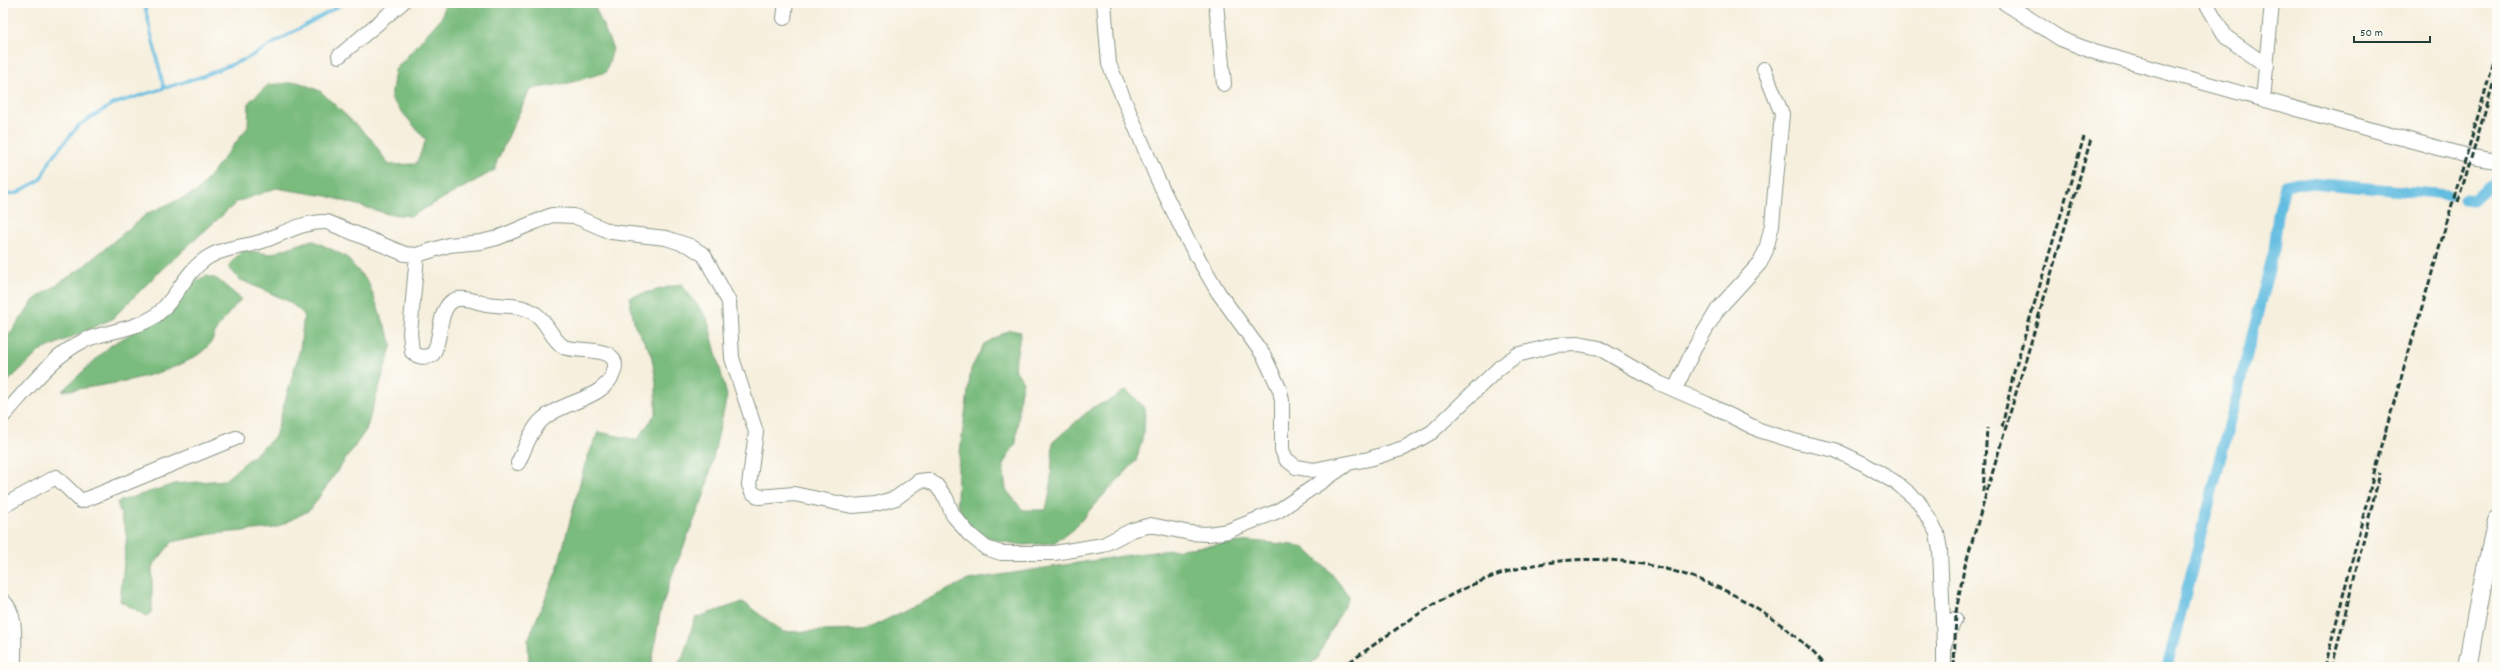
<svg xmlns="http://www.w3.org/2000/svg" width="2500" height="670" font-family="Dekko,sans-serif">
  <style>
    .forest { fill: #7abc7e; stroke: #4c7c59 }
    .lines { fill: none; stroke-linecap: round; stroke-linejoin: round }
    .stream { stroke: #64bde1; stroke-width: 3 }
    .canal { stroke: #64bde1; stroke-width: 11 }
    .minor-casing { stroke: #8a9688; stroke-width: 16 }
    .major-casing { stroke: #8a9688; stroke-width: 20 }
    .minor { stroke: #fff; stroke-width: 14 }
    .major { stroke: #fff; stroke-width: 18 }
    .rail { stroke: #1f3d34; stroke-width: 3; stroke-dasharray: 6 3; stroke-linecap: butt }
  </style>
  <rect width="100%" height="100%" fill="#fdfcf7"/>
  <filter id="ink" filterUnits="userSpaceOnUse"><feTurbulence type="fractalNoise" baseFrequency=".025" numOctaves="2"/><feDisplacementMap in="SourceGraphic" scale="8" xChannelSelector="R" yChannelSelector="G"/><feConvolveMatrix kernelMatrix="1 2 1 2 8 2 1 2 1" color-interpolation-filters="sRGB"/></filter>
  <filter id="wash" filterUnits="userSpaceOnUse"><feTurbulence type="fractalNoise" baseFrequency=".012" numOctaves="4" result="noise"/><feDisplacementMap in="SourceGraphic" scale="16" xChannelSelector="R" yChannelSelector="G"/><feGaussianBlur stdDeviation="0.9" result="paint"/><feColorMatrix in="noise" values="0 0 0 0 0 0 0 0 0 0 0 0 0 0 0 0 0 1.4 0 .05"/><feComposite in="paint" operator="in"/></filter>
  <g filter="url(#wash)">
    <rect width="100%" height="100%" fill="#f6efdd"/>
    <path class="forest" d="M445 3H593L613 49 606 72 569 83 530 89 497 161 495 170 411 216 388 214 327 196 276 188 237 202 163 268 112 319 40 351 3 386V343L34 300 79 270 148 213 197 192 248 127 249 102 268 85 298 82 320 91 371 139 389 165 416 164 426 140 391 99 395 70 442 17Z
      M312 240 345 256 368 282 392 344 366 430 310 510 275 528 211 534 172 542 152 567V611L147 616 120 601 127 535 117 502 175 484 225 480 275 437 300 349 304 314 288 301 239 279 228 266 243 250 270 254Z
      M206 276 217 279 241 299C234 307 226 316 220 324 215 330 214 338 210 344 185 375 101 386 62 391L110 346 147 324 186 286Z
      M681 284 707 318 727 396 705 493 671 578 660 613 651 667H529L528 640 557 570 585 464 598 432 637 440 656 413V381L651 353 635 326 629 297Z
      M1010 330 1021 332 1014 368 1023 381 1020 395 1016 443 1003 464 1006 490 1023 510H1046L1050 492 1053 442 1093 407 1109 401 1126 390 1145 408 1144 432 1136 461 1095 504 1073 530 1053 543 1024 545 998 541 983 535 966 523 957 502 958 467 971 369 984 344Z
      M1251 541 1302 546 1330 572 1349 596 1316 660 1307 667H675L683 657 695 618 743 602 783 632 865 630 968 580 1136 554Z"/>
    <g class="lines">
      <path class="stream" d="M144 3 164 88
        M3 195 17 193 40 180 51 159 79 125 113 104 200 77 248 58 344 3"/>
      <path class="canal" d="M2464 199 2473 200 2486 188 2497 182
        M2167 667 2274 250 2278 214 2285 185 2299 182 2448 195"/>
    </g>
  </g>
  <g filter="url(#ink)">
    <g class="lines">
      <g class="minor-casing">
        <path id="minor" d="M1104 3 1109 64 1157 178 1187 239 1218 292 1264 356 1280 390 1282 401V450L1286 459 1296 467 1313 470 1369 459 1404 448 1432 432 1499 368 1517 355 1555 345 1579 344 1599 348 1659 383 1707 404 1759 430 1794 441 1835 450 1864 464 1898 484 1919 502 1937 533 1940 550 1944 645
          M1216 3 1224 84
          M2005 3 2061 39 2094 52 2383 133 2472 157 2497 161
          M2206 3 2226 37 2267 66
          M784 18 786 3
          M339 56 402 3
          M2263 100 2272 3
          M417 255 410 333 412 352C419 358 424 358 433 354 441 340 438 322 446 308 455 291 474 302 487 304 505 307 522 303 537 315 548 324 552 340 564 347 576 353 622 344 614 371 605 400 564 400 543 419 531 429 525 449 518 463
          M1675 389 1694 349 1718 309 1760 263 1766 250 1772 225 1782 114 1764 69
          M3 416C27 390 53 355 85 340 107 331 133 330 154 317 175 302 183 275 204 260 221 247 243 248 263 241 285 233 304 221 327 222L405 254 417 255 449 245 481 242 497 238 552 215 574 216 611 232 666 238 690 246 704 255 729 302 732 358 756 432 749 485 752 492 759 497 794 494 852 506 876 504 896 498 919 481 928 480 936 485 946 498 953 515 969 534 986 548 1001 553H1054L1103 545 1132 530 1151 525 1190 533 1208 534 1228 531 1278 511 1349 463
          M3 506 56 477 81 501 92 497 236 438
          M3 601C19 614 13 648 14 667
          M1944 667V645L1955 619"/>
      </g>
      <g class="major-casing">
        <path id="major" d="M2467 667 2481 591 2497 521"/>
      </g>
      <use href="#minor" class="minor"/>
      <use href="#major" class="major"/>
      <path class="rail" d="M2458 202 2494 81
        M2002 427 2014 372 2084 137
        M1983 492 1987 428
        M1342 667C1384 639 1425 605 1472 585 1595 529 1739 569 1827 667
        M1954 667 1956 612 1964 569 2091 139
        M2325 667 2380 450 2497 51
        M2332 667 2380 473"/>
    </g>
  </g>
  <rect width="2500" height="670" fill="none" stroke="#fdfcf7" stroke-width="16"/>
  <path d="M2354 36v6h76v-6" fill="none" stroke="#1f3d34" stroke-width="2"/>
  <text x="2360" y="36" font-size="12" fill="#1f3d34" stroke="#fdfcf7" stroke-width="3" paint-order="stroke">50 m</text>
</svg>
